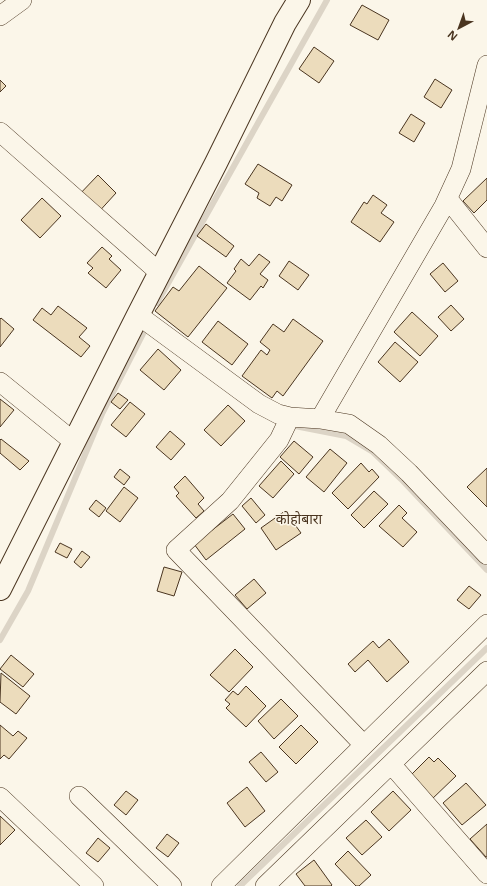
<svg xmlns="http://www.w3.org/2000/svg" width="487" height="886" font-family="'Open Sans','Noto Sans Devanagari',sans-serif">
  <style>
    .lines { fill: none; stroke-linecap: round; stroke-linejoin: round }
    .stream { stroke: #dcd4c6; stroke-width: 6 }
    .building { fill: #ecdcbc; stroke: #4a3520 }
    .minor-casing { stroke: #4a3520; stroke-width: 20 }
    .tertiary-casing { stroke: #4a3520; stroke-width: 24 }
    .minor { stroke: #fbf6e9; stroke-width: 19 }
    .tertiary { stroke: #fbf6e9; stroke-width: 22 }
    .labels { text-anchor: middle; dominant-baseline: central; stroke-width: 3; stroke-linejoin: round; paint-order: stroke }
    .neighbourhood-label { font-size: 14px; fill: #4a3520; stroke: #fbf6e9 }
  </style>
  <rect width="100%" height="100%" fill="#fbf6e9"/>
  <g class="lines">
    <path class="stream" d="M157 303 327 0
      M295 426 346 436 373 452 401 479 487 570
      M0 640 28 591 102 414 145 330
      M240 886 487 648"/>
  </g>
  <path class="building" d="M362 5 389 20 378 40 350 25Z
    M314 47 334 61 319 83 299 69Z
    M435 79 452 90 441 108 424 97Z
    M0 80 6 86 0 92Z
    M411 114 425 123 414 142 399 133Z
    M258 164 292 185 282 201 276 197 270 206 257 198 259 193 245 184Z
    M98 175 116 193 95 216 76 198Z
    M487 178V200L474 213 463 201Z
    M373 195 387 205 381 213 394 222 380 242 351 222 364 202 367 204Z
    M42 198 61 216 40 238 21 220Z
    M206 224 234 246 226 257 197 236Z
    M102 247 112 256 109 259 121 270 106 288 88 273 93 268 87 263Z
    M259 254 270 262 260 274 268 280 263 288 261 286 250 300 227 283 236 271 234 269 241 259 249 266Z
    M289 261 309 275 298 290 279 276Z
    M443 263 458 281 445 292 430 274Z
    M199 266 227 288 188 337 155 311 173 287 179 291Z
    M451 305 464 319 451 331 438 317Z
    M58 306 87 328 79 337 90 346 81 357 33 320 42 308 51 315Z
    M412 312 438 336 420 356 394 332Z
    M1 318 14 329 0 347V319Z
    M293 319 323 341 283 396 277 391 272 398 242 376 261 350 267 355 270 350 260 342 273 324 284 332Z
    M218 321 248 344 232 365 202 342Z
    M395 342 418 362 400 382 378 362Z
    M158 349 181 370 164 390 140 370Z
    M118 393 128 400 120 409 111 402Z
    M0 399 14 410 0 427Z
    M130 402 145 414 126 437 111 425Z
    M228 405 245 421 221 446 204 430Z
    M170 431 185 444 171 460 156 447Z
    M1 439 29 461 20 470 0 453V440Z
    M294 441 313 457 299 474 280 457Z
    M330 449 347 463 324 492 306 477Z
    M281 461 294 474 273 498 259 486Z
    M361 463 369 472 372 469 379 477 348 509 332 493Z
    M487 468V507L467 487Z
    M120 469 130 477 124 485 114 477Z
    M185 476 204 498 198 504 204 511 196 518 176 496 179 493 174 487Z
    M124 487 138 498 120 522 106 511Z
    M374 491 388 504 364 528 351 515Z
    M251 498 265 515 256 523 242 506Z
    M96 500 106 508 99 517 89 509Z
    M399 505 407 513 402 518 417 532 403 547 379 526Z
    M285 511 301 533 276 550 261 528Z
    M233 514 245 529 206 560 194 544Z
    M60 543 72 549 67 558 55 552Z
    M82 551 90 557 81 568 74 562Z
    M164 567 182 572 174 596 157 591Z
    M254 579 266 593 247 609 235 595Z
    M469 586 481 595 469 609 457 600Z
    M389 639 409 662 387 682 368 660 355 672 348 664 373 641 379 648Z
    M235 649 253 667 229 692 210 675Z
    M11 655 34 674 23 687 0 669Z
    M1 673 30 696 16 714 0 702Z
    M246 686 266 706 246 727 226 708 230 704 225 700 233 691 238 695Z
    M281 699 298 716 274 739 258 721Z
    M0 725 13 736 18 731 27 738 9 759 4 755 0 759Z
    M301 725 318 742 296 764 279 747Z
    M261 752 278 772 266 782 249 762Z
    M429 757 434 762 438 758 456 776 431 800 409 777Z
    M466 783 486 805 462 825 443 803Z
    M247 787 265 811 245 827 227 803Z
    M126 791 138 800 126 815 114 805Z
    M393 791 411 810 389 831 371 812Z
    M0 816 15 830 0 845Z
    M366 820 382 837 362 855 346 838Z
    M487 824V857H486L470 839Z
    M167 834 179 843 168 857 156 848Z
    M98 838 110 848 98 862 86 853Z
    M348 851 371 875 359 886H356L335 864Z
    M314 860 332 885 331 886H305L296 874Z"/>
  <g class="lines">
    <g class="minor-casing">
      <path id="minor" d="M0 16 22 0
        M0 132 160 273
        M448 199 487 248
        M138 315 259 404 278 414 290 417 320 419 349 424 379 445 409 473 487 555
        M0 382 74 442
        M290 417 279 440 230 501 176 550 364 745
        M320 419 444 206 461 169 487 65
        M391 764 487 874
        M79 796 172 886
        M0 797 94 886
        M221 886 487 624
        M265 886 487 671"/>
    </g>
    <g class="tertiary-casing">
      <path id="tertiary" d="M0 589 138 315 216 163 285 23 299 0"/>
    </g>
    <use href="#minor" class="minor"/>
    <use href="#tertiary" class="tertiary"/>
  </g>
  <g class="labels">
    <g class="neighbourhood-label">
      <text x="299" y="518">कोहोबारा</text>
    </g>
  </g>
  <g transform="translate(459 28) rotate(221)" stroke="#fbf6e9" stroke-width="3" paint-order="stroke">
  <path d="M0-3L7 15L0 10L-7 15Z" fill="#4a3520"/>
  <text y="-6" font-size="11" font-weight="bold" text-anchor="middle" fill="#4a3520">N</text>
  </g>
</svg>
